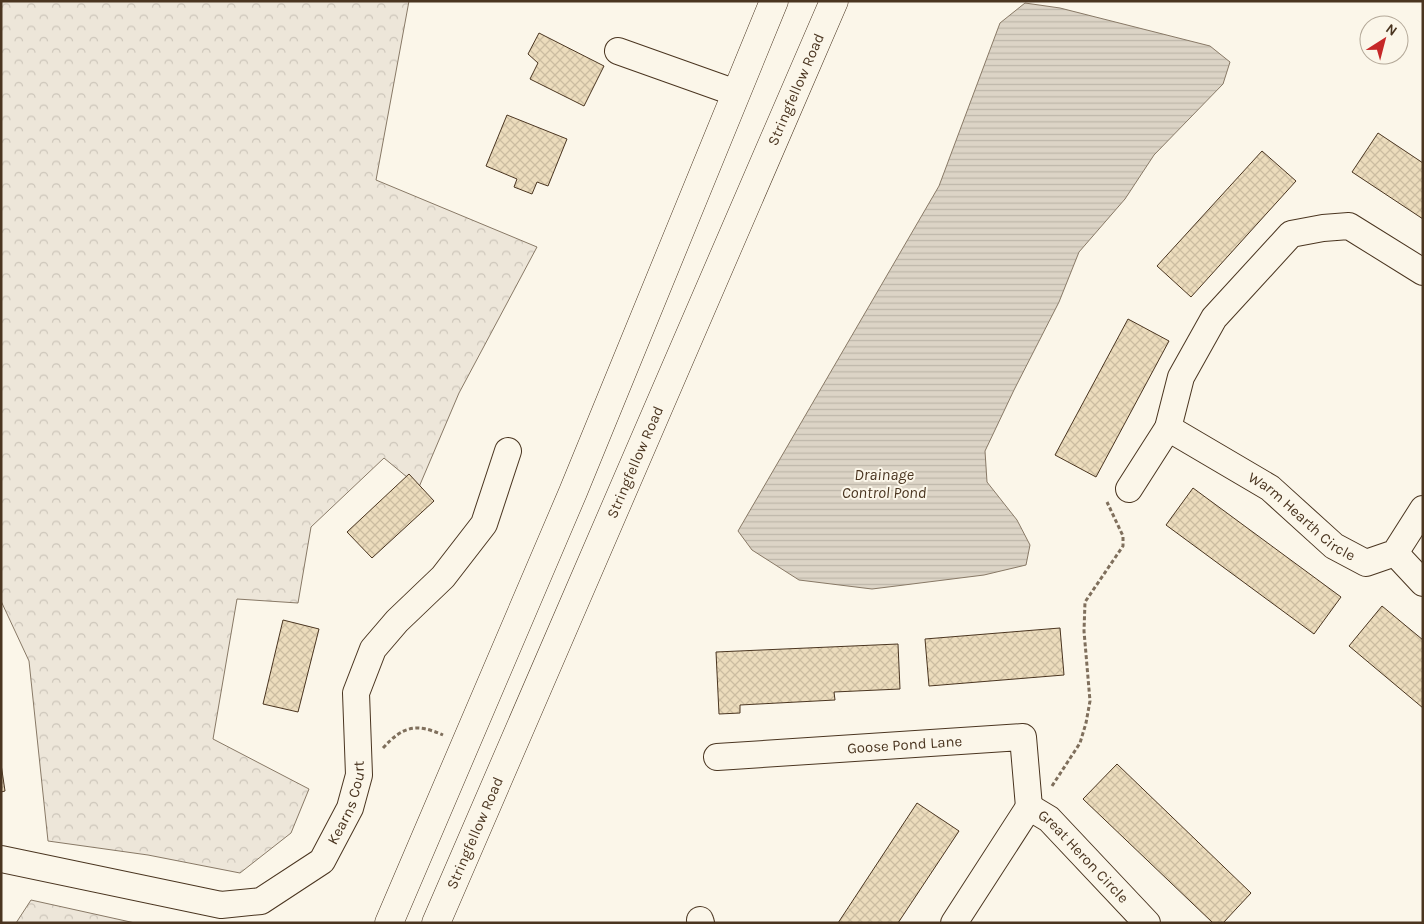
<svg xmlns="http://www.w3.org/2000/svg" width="1424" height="924" font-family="Karla,sans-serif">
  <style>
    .forest { fill: url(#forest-crowns); stroke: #887966 }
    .water { fill: url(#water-rules); stroke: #887966 }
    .building { fill: url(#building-cross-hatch); stroke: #4a3520 }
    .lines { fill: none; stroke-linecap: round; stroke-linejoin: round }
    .minor-casing { stroke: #4a3520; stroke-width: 28 }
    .major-casing { stroke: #4a3520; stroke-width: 29 }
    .path { stroke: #7f6f5c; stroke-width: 3; stroke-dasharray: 4 2.5; stroke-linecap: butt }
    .minor { stroke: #fbf6e9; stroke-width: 26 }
    .major { stroke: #fbf6e9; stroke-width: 28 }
    .labels { text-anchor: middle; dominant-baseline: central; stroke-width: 4; stroke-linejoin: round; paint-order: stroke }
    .street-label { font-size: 15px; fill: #4a3520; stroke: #fbf6e9 }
    .water-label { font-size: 16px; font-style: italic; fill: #4a3520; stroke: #fbf6e9 }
  </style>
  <defs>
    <pattern id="forest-crowns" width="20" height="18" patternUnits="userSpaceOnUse" patternTransform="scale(1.25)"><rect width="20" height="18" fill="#ede6d9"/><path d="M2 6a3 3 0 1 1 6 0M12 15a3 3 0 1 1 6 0" fill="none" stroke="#cdc6ba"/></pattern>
    <pattern id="water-rules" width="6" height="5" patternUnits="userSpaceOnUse" patternTransform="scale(1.25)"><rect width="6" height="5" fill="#dcd4c6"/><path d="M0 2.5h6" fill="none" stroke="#beb7aa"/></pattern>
    <pattern id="building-cross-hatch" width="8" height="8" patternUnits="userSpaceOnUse" patternTransform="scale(1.25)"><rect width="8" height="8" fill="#ecdcbc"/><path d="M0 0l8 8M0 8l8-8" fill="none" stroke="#ccbda1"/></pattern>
  </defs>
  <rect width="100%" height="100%" fill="#fbf6e9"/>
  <path class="forest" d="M1 1H409L376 180 537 247 459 393 419 487 384 458 311 527 298 603 237 599 213 739 309 789 291 833 240 873 148 855 48 841 29 661 1 601Z
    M31 900 135 923H16Z"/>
  <path class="water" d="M1025 3 1060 8 1210 46 1230 62 1223 84 1154 155 1125 199 1079 252 1059 302 1014 390 985 451 987 482 1017 520 1030 545 1026 565 984 575 872 589 799 580 752 550 738 531 939 186 1000 23Z"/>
  <path class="building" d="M539 33 604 66 584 106 530 79 538 63 528 54Z
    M507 115 567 139 548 186 537 182 532 194 514 187 517 179 486 166Z
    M1378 133 1423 163V219L1352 172Z
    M1262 151 1296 181 1191 297 1157 266Z
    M1128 319 1169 341 1096 477 1055 455Z
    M409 474 434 501 372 558 347 532Z
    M1193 488 1341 597 1314 634 1166 525Z
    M1382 606 1423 640V708L1349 646Z
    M283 620 319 629 298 712 263 704Z
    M1060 628 1064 675 929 686 925 639Z
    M898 644 900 689 834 692 835 700 740 705V713L719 714 716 652Z
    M1 764 5 791 1 792Z
    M1117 764 1251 893 1223 923H1213L1083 799Z
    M917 803 959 831 898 923H838Z"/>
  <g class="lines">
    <g class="minor-casing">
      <g id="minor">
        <path d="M618 51 736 93"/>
        <path id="s1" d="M1423 272 1349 226 1323 228 1291 234 1214 318 1181 377 1168 428 1270 488 1334 546 1366 563 1395 553 1423 509"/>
        <path d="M1129 489 1168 428"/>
        <path d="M1395 553 1423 583"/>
        <path id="s2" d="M717 757 1023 737 1029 807"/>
        <path id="s3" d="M1 859 221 905 261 901 322 861 350 808 359 775 356 693 373 649 397 621 443 577 484 524 508 451"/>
        <path d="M700 920 701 923"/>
        <path id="s4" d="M954 923 1029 807 1049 819 1147 923"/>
      </g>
    </g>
    <g class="major-casing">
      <g id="major">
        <path d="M389 923 573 492 774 1"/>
        <path id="s5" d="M436 923 834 1"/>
      </g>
    </g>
    <path class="path" d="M383 748C403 726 416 723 443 735
      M1052 786 1080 743 1086 723 1090 701 1084 631 1085 602 1123 546V536L1107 502"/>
    <use href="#minor" class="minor"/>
    <use href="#major" class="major"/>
  </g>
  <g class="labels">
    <g class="street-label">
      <text stroke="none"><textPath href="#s5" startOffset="908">Stringfellow Road</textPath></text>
      <text stroke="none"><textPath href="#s5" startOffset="502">Stringfellow Road</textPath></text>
      <text stroke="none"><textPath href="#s1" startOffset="541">Warm Hearth Circle</textPath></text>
      <text stroke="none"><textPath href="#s2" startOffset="188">Goose Pond Lane</textPath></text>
      <text stroke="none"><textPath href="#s3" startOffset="402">Kearns Court</textPath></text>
      <text stroke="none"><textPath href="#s5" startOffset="98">Stringfellow Road</textPath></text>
      <text stroke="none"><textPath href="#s4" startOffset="212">Great Heron Circle</textPath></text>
    </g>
    <g class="water-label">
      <text x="884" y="474">Drainage<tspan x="884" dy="18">Control Pond</tspan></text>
    </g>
  </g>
  <rect width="1424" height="924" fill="none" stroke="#4a3520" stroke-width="5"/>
  <g transform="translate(1384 40) rotate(36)"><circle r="24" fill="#fbf6e9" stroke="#b4a999"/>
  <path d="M0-4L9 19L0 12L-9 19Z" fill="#c62828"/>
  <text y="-8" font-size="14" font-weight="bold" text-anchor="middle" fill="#4a3520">N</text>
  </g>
</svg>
